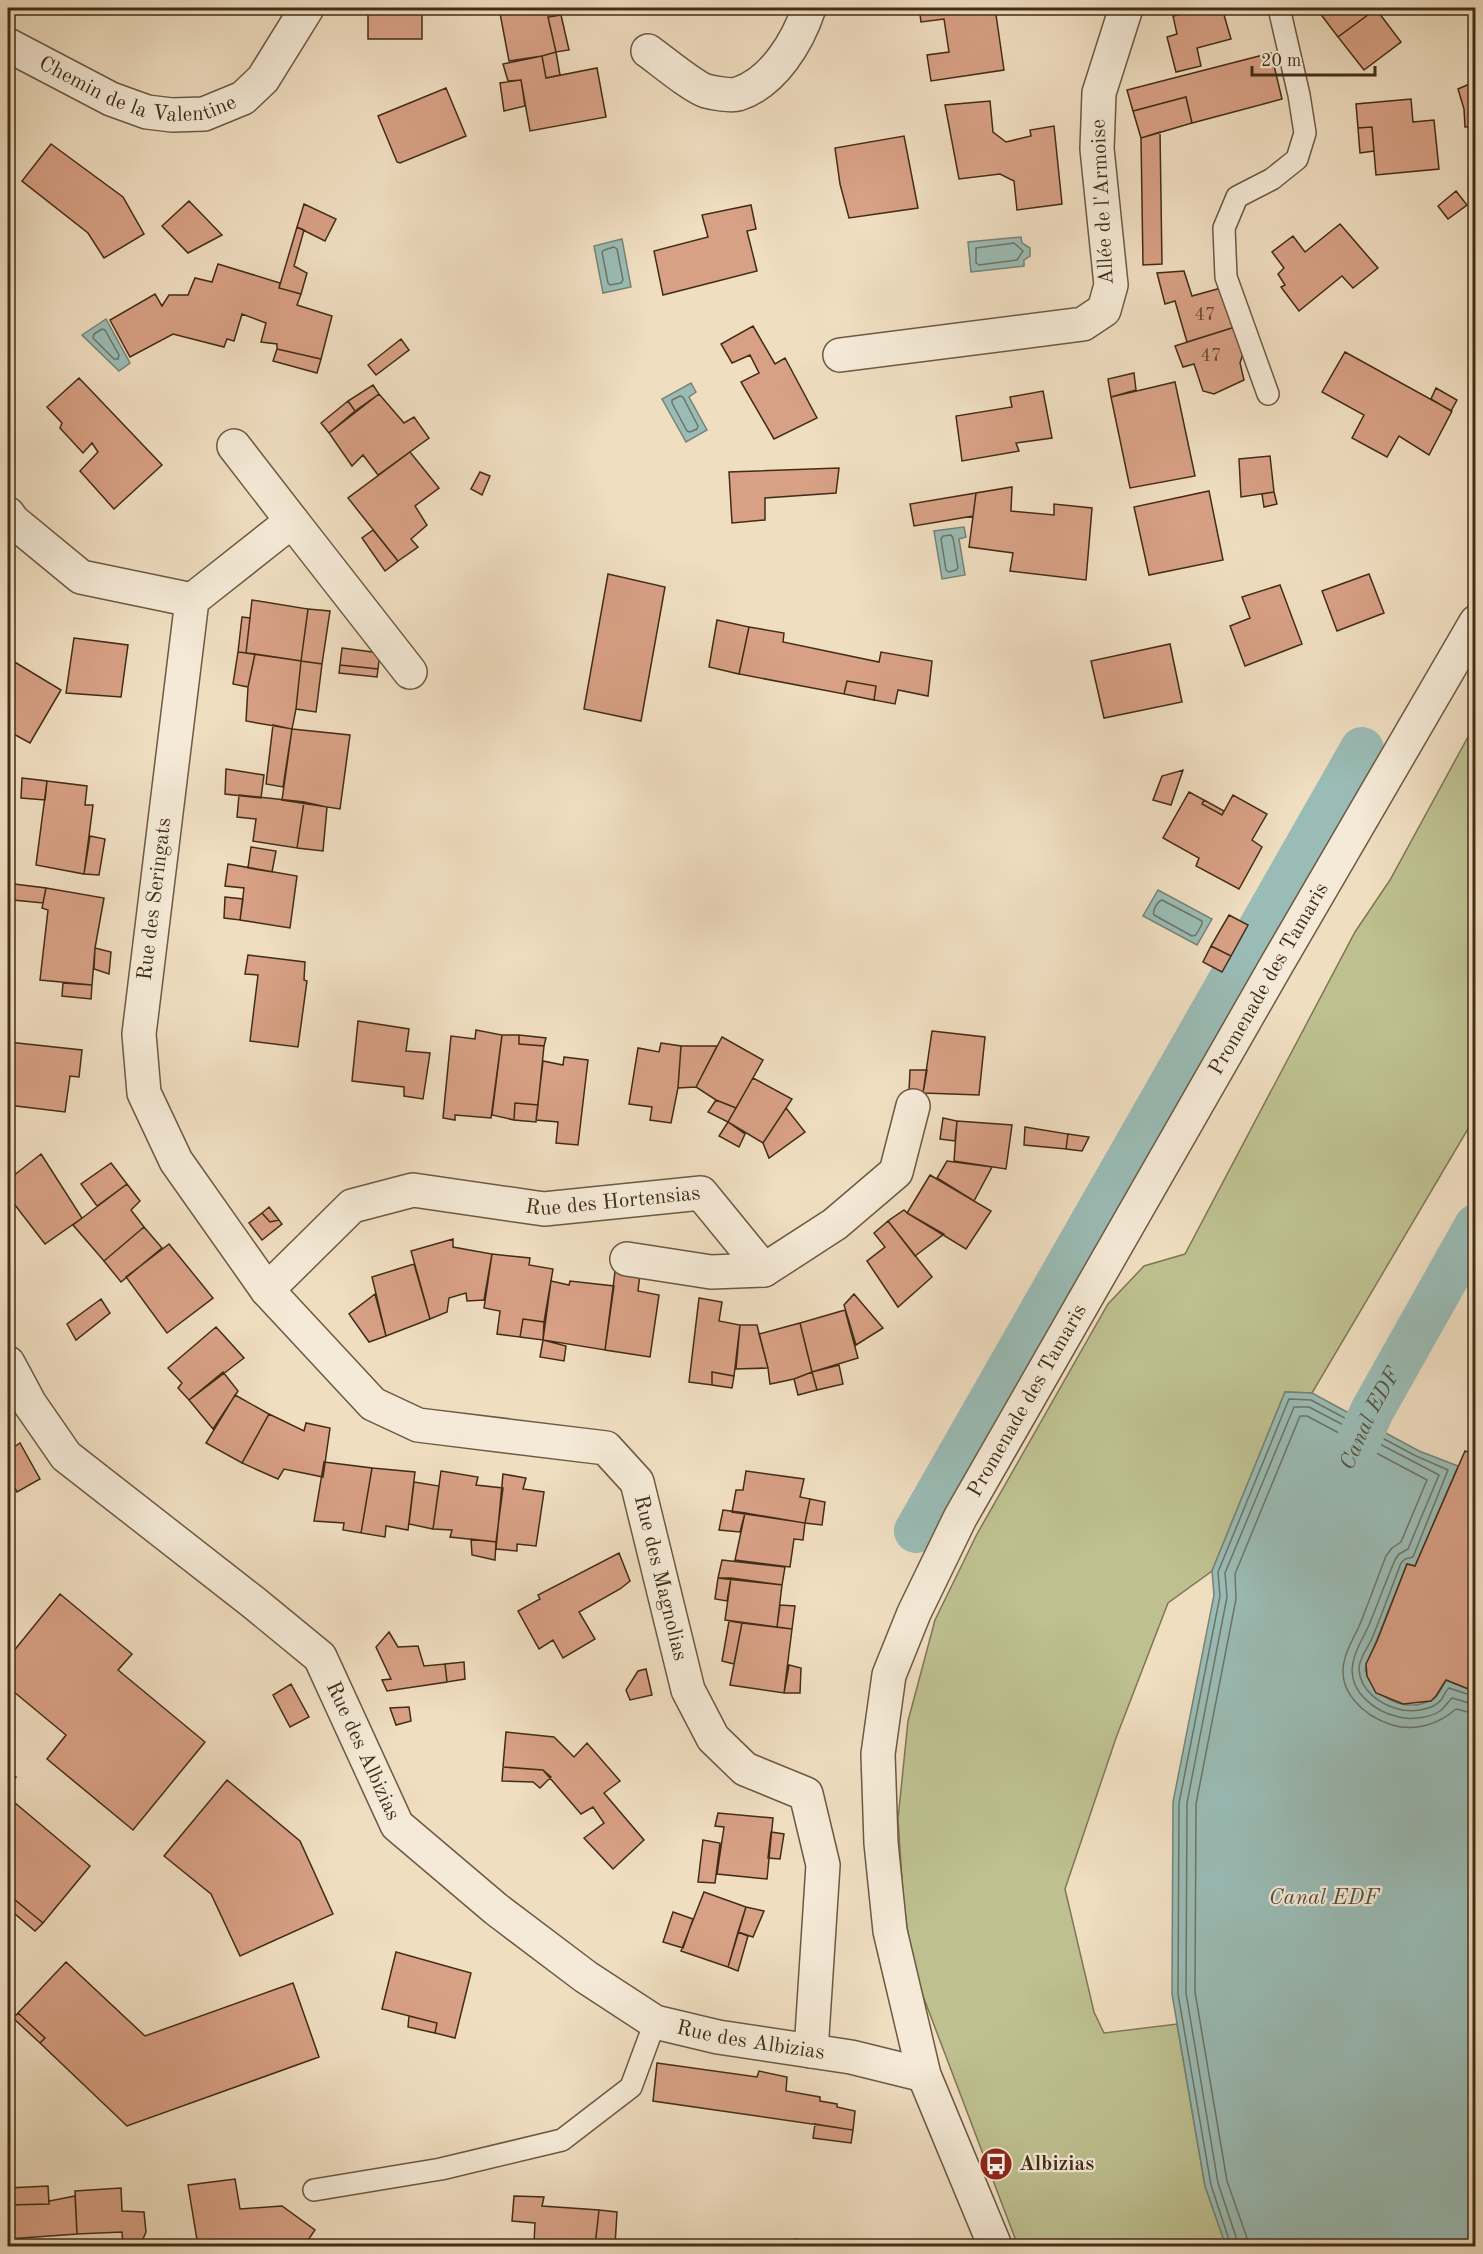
<svg xmlns="http://www.w3.org/2000/svg" width="1483" height="2254" font-family="'Old Standard TT',serif">
  <style>
    .green { fill: #bec090; stroke: #807654; stroke-width: 1.5 }
    .water { fill: #9abcb6; stroke: #768376; stroke-width: 1.5 }
    .lines { fill: none; stroke-linecap: round; stroke-linejoin: round }
    .shore { stroke: #6e7466; stroke-width: 1.5 }
    .canal { stroke: #9abcb6; stroke-width: 44 }
    .building { fill: #d8a085; stroke: #412d17; stroke-width: 1.5 }
    .lane-casing { stroke: #6d5942; stroke-width: 24 }
    .street-casing { stroke: #6d5942; stroke-width: 36 }
    .lane { stroke: #f5ead7; stroke-width: 21 }
    .street { stroke: #f5ead7; stroke-width: 33 }
    .labels { text-anchor: middle; dominant-baseline: central; stroke-width: 4.5; stroke-linejoin: round; paint-order: stroke }
    .number-label { font-size: 18px; fill: #674a32 }
    .street-label { font-size: 21px; fill: #412d17; stroke: #f5ead7 }
    .poi-label { font-size: 21px; font-weight: bold; fill: #412d17; stroke: #f5ead7; text-anchor: start }
    .water-label { font-size: 22px; font-style: italic; fill: #57513f; stroke: #f5ead7 }
  </style>
  <rect width="100%" height="100%" fill="#f0dec1"/>
  <filter id="stains"><feTurbulence type="fractalNoise" baseFrequency=".00333" numOctaves="4"/><feColorMatrix values="0 0 0 0 .2 0 0 0 0 .09 0 0 0 0 .02 0 0 0 .5 -.17"/></filter>
  <radialGradient id="worn" r=".72"><stop offset=".6" stop-color="#630" stop-opacity="0"/><stop offset="1" stop-color="#630" stop-opacity=".3"/></radialGradient>
  <path class="green" d="M1475 724V1117L1312 1393 1285 1392 1212 1571 1168 1603 1116 1738 1065 1889 1094 2012 1104 2033 1177 2024 1205 2186 1226 2246H1018L912 1967 903 1896 898 1819 908 1721 935 1620 977 1534 1108 1304 1144 1266 1185 1254 1355 932 1390 880Z"/>
  <path class="water" d="M1021 237 1022 243 1030 248V256L1024 260V266L971 272 968 242Z
    M622 239 631 287 603 293 594 246Z
    M106 319 130 363 119 371 82 335Z
    M691 383 696 392 689 397 707 430 686 442 662 399Z
    M964 527 966 537 959 539 965 575 942 579 934 531Z
    M1158 890 1212 919 1197 945 1143 916Z
    M1285 1392 1312 1393 1419 1451 1458 1466 1415 1566 1407 1564 1365 1669C1371 1697 1407 1715 1433 1699 1439 1696 1442 1686 1446 1680L1475 1692V2246H1226L1205 2186 1172 1994 1173 1802 1214 1595 1212 1571Z"/>
  <g class="lines">
    <path class="shore" d="M1014 243 1023 251 1017 260 979 265 976 263V248Z
      M614 247 617 249 623 280 621 283 610 285 608 283 602 252 604 250Z
      M102 329 105 330 119 355 118 359H114L93 338 94 334Z
      M680 396 683 397 698 426 697 429 690 432 687 431 672 403V400Z
      M951 535 953 538 958 568 956 570 949 572 946 570 941 539 943 536Z
      M1162 900 1202 921V924L1196 935 1192 936 1154 915C1152 910 1158 901 1162 900Z
      M1231 2246 1211 2185 1178 1994 1179 1803 1220 1596 1218 1572 1289 1399 1311 1400 1416 1456 1448 1470 1413 1557 1405 1559 1401 1563C1392 1587 1383 1611 1373 1636 1369 1647 1359 1657 1359 1669 1360 1691 1380 1704 1398 1709 1411 1713 1433 1710 1441 1700 1444 1696 1445 1691 1449 1688L1476 1697
      M1239 2246 1218 2183 1186 1993 1187 1803 1227 1597 1225 1573 1294 1407H1309L1439 1475 1408 1549 1399 1554 1395 1560C1386 1581 1378 1603 1369 1625 1364 1637 1355 1649 1353 1663 1347 1691 1375 1712 1399 1717 1410 1720 1430 1718 1440 1711 1445 1707 1448 1702 1452 1698L1476 1705
      M1248 2246 1247 2238 1227 2181 1195 1992 1196 1804 1236 1599 1235 1574 1300 1416H1307L1427 1480 1401 1542 1392 1548 1386 1556C1377 1579 1369 1602 1360 1624 1355 1636 1348 1646 1345 1658 1335 1691 1364 1716 1392 1725 1415 1732 1439 1724 1456 1709L1476 1714"/>
    <g class="canal">
      <path id="s1" d="M1343 1476 1372 1411 1476 1226"/>
      <path d="M916 1531 1362 749"/>
    </g>
  </g>
  <path class="building" d="M368 8H422V39H368Z
    M499 8H559L561 15 548 17 556 52 542 56 509 61Z
    M919 8H995L1004 70 931 81 927 55 949 52 944 19 921 22Z
    M1183 8H1205L1184 13Z
    M1205 8H1222L1231 39 1197 48 1201 66 1176 72 1167 37 1177 34 1173 16Z
    M1316 8H1375L1376 9 1338 37Z
    M1376 9 1401 42 1364 70 1338 37Z
    M561 15 569 50 556 52 548 17Z
    M556 52 560 75 546 78 542 56Z
    M1271 53 1282 99 1192 123 1186 97 1133 111 1127 90Z
    M542 56 546 78 597 68 606 117 530 131 521 80 508 81 503 64Z
    M521 80 525 106 504 111 500 83Z
    M1467 85 1476 86V126L1465 127 1464 109 1458 89Z
    M446 88 466 136 400 163 397 162 378 116Z
    M1186 97 1192 123 1141 138 1133 111Z
    M1411 99 1413 122 1434 120 1439 169 1376 175 1372 127 1358 128 1356 104Z
    M990 101 993 132 1006 142 1031 136 1030 130 1054 126 1062 204 1017 210 1014 181 1000 174 959 179 945 105Z
    M1372 127 1374 151 1360 153 1358 128Z
    M1160 132 1162 264 1143 265 1141 138Z
    M904 136 918 208 849 218 840 184 835 148Z
    M51 144 123 197 144 234 104 258 88 233 22 181Z
    M1456 191 1467 205 1448 219 1438 206Z
    M189 201 222 235 188 253 162 226Z
    M304 204 336 219 325 241 297 227Z
    M751 205 756 229 747 231 757 271 663 295 654 251 708 237 702 215Z
    M1340 224 1378 268 1353 288 1342 276 1299 311 1281 287 1285 285 1278 274 1284 268 1272 252 1293 236 1305 252Z
    M297 227 304 230 294 266 307 273 301 294 279 288Z
    M218 264 280 283 279 288 301 294 297 305 332 316 321 359 277 349V344L261 342 266 323 242 314 234 341 227 339 224 347 173 334 130 357 110 320 155 294 162 306 169 295H188L195 278 212 282Z
    M1184 271 1192 296 1221 288 1235 327 1187 342 1175 301 1165 304 1157 273Z
    M753 326 775 364 785 358 817 418 774 439 741 382 759 373 750 355 732 363 721 344Z
    M1235 327 1245 348 1240 363 1244 380 1214 394 1203 391 1194 364 1183 367 1175 346Z
    M401 339 409 350 376 375 368 365Z
    M277 349 321 359 317 373 273 361Z
    M1345 352 1452 411 1429 455 1399 436 1387 457 1352 438 1364 415 1322 392Z
    M1134 373 1136 390 1111 397 1108 379Z
    M79 378 162 465 114 509 80 471 98 452 92 443 83 453 60 428 62 423 47 407Z
    M1175 382 1195 476 1130 488 1111 397Z
    M373 385 379 394 355 411 348 401Z
    M1436 388 1457 400 1451 411 1431 399Z
    M1043 391 1052 438 1016 443 1019 451 962 461 956 416 1012 407 1010 397Z
    M379 394 404 423 414 417 429 438 378 475 363 455 352 466 329 433Z
    M348 401 355 411 329 433 321 423Z
    M410 452 439 488 415 506 427 525 411 539 418 547 398 561 348 498Z
    M1270 456 1274 492 1241 497 1239 459Z
    M839 468 836 493 765 498V520L732 523 729 472Z
    M480 472 490 476 482 495 471 489Z
    M1012 487 1011 511 1054 515V504L1092 508 1086 580 1010 571 1013 553 969 547 976 493Z
    M1209 491 1223 560 1149 575 1134 507Z
    M1274 492 1277 504 1264 507 1262 494Z
    M976 493 973 516 914 526 910 504Z
    M373 530 398 561 385 571 362 538Z
    M608 574 665 587 641 721 584 709Z
    M1369 574 1384 613 1337 631 1322 591Z
    M1280 585 1302 644 1245 666 1230 626 1250 618 1242 597Z
    M252 600 308 609 301 661 246 653Z
    M308 609 330 611 322 664 301 661Z
    M242 617 250 618 246 653 238 652Z
    M717 620 749 627 739 674 709 667Z
    M749 627 784 633 783 642 879 662 881 652 932 661 928 696 898 690 895 704 874 700 876 686 847 681 844 694 739 674Z
    M74 638 128 645 121 697 66 693Z
    M1170 644 1182 702 1104 718 1091 661Z
    M342 648 380 653 378 669 340 665Z
    M238 652 255 654 248 687 233 684Z
    M255 654 301 661 296 709 292 729 246 721 248 687Z
    M8 658 61 690 30 743 8 731Z
    M301 661 322 664 316 712 296 709Z
    M340 665 378 669 377 677 339 673Z
    M847 681 876 686 874 700 844 694Z
    M273 725 292 729 283 787 266 784Z
    M292 729 350 735 340 809 282 800Z
    M8 731 15 735 8 748Z
    M226 769 264 775 261 798 225 794Z
    M1183 770 1171 805 1153 800 1162 776Z
    M22 778 47 781 45 800 21 798Z
    M47 781 87 786 85 805H93L84 874 36 865Z
    M1189 792 1204 800 1202 804 1222 815 1233 795 1267 814 1252 840 1262 847 1239 889 1196 866 1199 858 1163 838Z
    M239 795 304 802 297 848 253 841 256 819 237 817Z
    M1204 800 1224 811 1222 815 1202 804Z
    M304 802 327 807 323 851 297 848Z
    M90 836 105 839 99 875 84 874Z
    M251 847 276 851 272 872 248 868Z
    M228 864 297 876 290 928 240 920 244 888 225 886Z
    M14 884 46 888 43 903 13 900Z
    M46 888 104 898 95 948 92 985 40 980 48 910 42 908Z
    M225 897 243 899 240 920 224 918Z
    M1229 915 1248 925 1231 956 1211 946Z
    M1211 946 1231 956 1222 972 1203 962Z
    M95 948 111 952 109 974 94 969Z
    M248 955 305 962 304 980 307 981 298 1047 250 1041 258 975 245 974Z
    M63 983 92 985 91 999 62 996Z
    M358 1021 409 1029 406 1051 430 1053 423 1099 404 1096V1087L352 1081Z
    M476 1030 502 1035 491 1118 455 1115V1120L443 1118 451 1036 475 1039Z
    M932 1031 985 1037 979 1095 923 1093Z
    M502 1035H519V1044L544 1046 538 1105 515 1103 514 1120 492 1115Z
    M519 1035 546 1038 544 1046 519 1044Z
    M722 1037 763 1060 736 1108 716 1100 696 1087Z
    M8 1042 82 1050 79 1077 70 1076 65 1112 8 1105Z
    M661 1043 681 1046 678 1088 671 1123 650 1120 652 1107 629 1104 638 1048 659 1052Z
    M681 1046H717L696 1087 678 1088Z
    M564 1057 588 1060 578 1145 556 1143 558 1122 536 1120 543 1061 563 1065Z
    M910 1070H927L923 1093 909 1091Z
    M753 1078 792 1099 763 1143 728 1122Z
    M716 1100 736 1108 728 1122 708 1112Z
    M515 1103 538 1105 536 1122 514 1120Z
    M786 1108 805 1132 769 1158 763 1143Z
    M943 1118 957 1121 955 1141 940 1139Z
    M957 1121 1012 1125 1006 1169 954 1161Z
    M728 1122 745 1134 739 1147 719 1136Z
    M1025 1127 1068 1134 1066 1149 1024 1145Z
    M1068 1134 1089 1137 1082 1151 1066 1149Z
    M41 1154 82 1218 45 1244 8 1196V1180Z
    M947 1161 992 1167 974 1201 937 1178Z
    M111 1163 127 1184 97 1206 81 1184Z
    M930 1175 991 1211 966 1249 907 1213Z
    M127 1184 140 1201 131 1210 144 1227 104 1261 73 1225Z
    M269 1207 279 1220 270 1222 262 1213Z
    M904 1210 907 1213 944 1234 915 1256 888 1221Z
    M262 1213 270 1222 279 1220 282 1224 262 1240 249 1223Z
    M888 1221 932 1277 898 1307 867 1261 885 1247 874 1233Z
    M144 1227 162 1248 121 1282 104 1261Z
    M453 1239V1247L492 1254 484 1300 467 1301 466 1293 449 1298 447 1312 430 1319 411 1251Z
    M169 1244 213 1298 167 1333 126 1277Z
    M492 1254 530 1258 529 1265 553 1269 544 1322 523 1319 520 1337 497 1334 500 1311 484 1308Z
    M414 1264 430 1319 386 1336 372 1277Z
    M616 1264 641 1266 638 1291 659 1295 650 1357 605 1350Z
    M551 1281 569 1285 570 1281 614 1286 605 1350 543 1340Z
    M375 1294 386 1336 369 1342 349 1314Z
    M854 1294 883 1328 856 1345 844 1305Z
    M699 1298 722 1302 719 1321 740 1325 734 1376 712 1372V1385L689 1382Z
    M101 1299 110 1313 76 1340 67 1324Z
    M845 1310 858 1358 812 1372 800 1323Z
    M523 1319 544 1322 543 1340 520 1337Z
    M800 1323 812 1372 794 1379 770 1384 768 1368 759 1334Z
    M740 1325H757L768 1368 736 1369Z
    M216 1327 244 1358 189 1400 178 1388 182 1383 168 1368Z
    M543 1340 566 1346 564 1361 540 1357Z
    M839 1365 843 1384 817 1390 812 1372Z
    M223 1372 238 1391 213 1429 189 1400Z
    M712 1372 734 1376 732 1388 712 1385Z
    M812 1372 817 1390 798 1395 794 1379Z
    M235 1395 269 1414 242 1463 206 1443Z
    M269 1414 304 1431 306 1423 330 1428 323 1477 284 1469 278 1479 242 1463Z
    M20 1443 40 1479 17 1492 8 1474V1451Z
    M1465 1451 1476 1455V1692L1446 1680 1436 1696 1431 1701 1403 1704 1376 1693 1367 1676 1366 1664 1377 1641 1407 1564 1415 1566Z
    M324 1462 372 1468 361 1533 343 1530 344 1523 314 1521Z
    M372 1468 415 1472 408 1530 386 1526 385 1537 361 1533Z
    M441 1471 478 1477 476 1485 503 1488 496 1542 450 1537 452 1530 433 1529Z
    M746 1471 804 1479 800 1497 810 1499 805 1523 732 1512 736 1490H743Z
    M503 1474 526 1478 523 1489 544 1492 536 1546 517 1544V1551L496 1549Z
    M414 1482 439 1486 433 1529 409 1524Z
    M810 1499 825 1502 822 1525 805 1523Z
    M723 1510 745 1513 740 1532 719 1530Z
    M745 1513 805 1523 803 1540 794 1539 790 1567 735 1560Z
    M471 1539 496 1542 495 1560 472 1555Z
    M619 1553 630 1581 620 1589 579 1612 595 1639 563 1658 553 1640 539 1649 518 1611 540 1599 538 1595Z
    M722 1560 785 1567 782 1585 718 1578Z
    M718 1578H731L727 1601 715 1599Z
    M731 1578 782 1585 777 1627 725 1620Z
    M60 1594 132 1654 118 1670 205 1742 133 1830 47 1759 66 1735 8 1687V1658Z
    M780 1605 795 1606 792 1629 777 1627Z
    M729 1621 742 1623 734 1664 722 1661Z
    M742 1623 792 1629 784 1693 730 1685Z
    M389 1632 398 1647 418 1646 424 1666 445 1664 447 1682 387 1691 382 1680 391 1679 376 1647Z
    M464 1662 465 1679 447 1682 445 1664Z
    M789 1665 801 1668 800 1693H784Z
    M646 1669 652 1695 630 1700 626 1690 638 1671Z
    M291 1684 309 1717 290 1727 273 1695Z
    M409 1707 411 1721 396 1725 390 1708Z
    M506 1732 554 1737 574 1757 587 1743 620 1781 604 1793 644 1840 613 1869 584 1838 604 1823 593 1807 581 1814 543 1770 503 1767Z
    M503 1767 543 1770 551 1777 540 1788 533 1782 502 1781Z
    M8 1770 16 1777 8 1788Z
    M227 1780 300 1841 333 1914 240 1956 211 1894 164 1856Z
    M8 1797 90 1866 43 1923 14 1899 8 1907Z
    M718 1813 773 1818 767 1879 717 1874 724 1827 715 1826Z
    M771 1832 784 1834 780 1859 768 1858Z
    M703 1840 720 1843 715 1883 698 1882Z
    M704 1892 746 1907 728 1967 681 1951Z
    M14 1899 43 1923 35 1931 8 1908Z
    M746 1907 764 1911 753 1937 738 1932Z
    M673 1912 693 1919 683 1948 663 1942Z
    M738 1932 748 1936 738 1971 728 1967Z
    M396 1952 471 1973 455 2038 435 2033 437 2023 382 2009Z
    M66 1962 145 2036 293 1983 319 2057 127 2126 40 2043 45 2038 18 2013Z
    M18 2013 45 2038 40 2043 13 2018Z
    M409 2016 437 2023 435 2033 408 2027Z
    M657 2063 757 2077 759 2071 787 2077 786 2091 820 2097V2101L837 2104V2107L855 2111 853 2130 653 2101Z
    M815 2124 853 2130 851 2143 813 2138Z
    M996 2153 1004 2171 996 2174 989 2156Z
    M235 2179 240 2209 282 2206 315 2230 304 2246H198L188 2185Z
    M48 2186 49 2204 8 2205V2188Z
    M121 2188 122 2211 144 2212 146 2232 140 2246H123L122 2232 77 2234 75 2191Z
    M75 2196 77 2234 8 2239V2205L49 2204V2201Z
    M514 2196 544 2197 542 2206 599 2210 595 2246 534 2243 535 2223 512 2221Z
    M599 2210 617 2212 615 2246H595Z
    M795 2239 837 2245 847 2246H794Z"/>
  <g class="lines">
    <g class="lane-casing">
      <path id="lane" d="M1268 394 1226 277 1224 228 1237 197 1272 179 1297 159 1305 133 1299 95 1279 8
        M314 2190 441 2169 562 2140 631 2087 655 2022"/>
    </g>
    <g class="street-casing">
      <g id="street">
        <path id="s2" d="M8 45 111 99 147 112 172 115 204 114 243 98 263 79 307 8"/>
        <path d="M648 51C661 60 693 87 706 91 713 93 731 96 738 94 774 82 798 41 809 8"/>
        <path d="M840 355 1083 324 1104 310 1111 285 1097 149 1099 93 1126 8"/>
        <path d="M234 446 292 521"/>
        <path d="M8 514 13 521 81 577 192 600"/>
        <path id="s3" d="M410 672 292 521 192 600 139 1034 144 1093 176 1161 267 1290 373 1404 418 1425 606 1448 637 1482 688 1690 713 1738 745 1769 806 1794 823 1865 811 2051"/>
        <path d="M627 1259 711 1272 764 1270"/>
        <path id="s4" d="M267 1290 352 1206 413 1190 544 1209 701 1193 764 1270 835 1224 896 1172 913 1106"/>
        <path id="s5" d="M8 1363 30 1404 66 1456 253 1602 320 1657 397 1825 496 1909 586 1977 655 2022 718 2037 851 2057 924 2075"/>
        <path id="s6" d="M995 2246 924 2075 890 1931 881 1843 878 1754 889 1675 914 1613 960 1518 1277 964 1476 622"/>
      </g>
    </g>
    <use href="#lane" class="lane"/>
    <use href="#street" class="street"/>
  </g>
  <defs>
    <g id="bus-disc" transform="scale(1.725)"><circle r="9.5" fill="#8f2418" stroke="#f5ead7"/><path d="M-5-6H5V4H4V6H2V4H-2V6H-4V4H-5ZM-3.5-4V0h7V-4ZM-3.5 1.2v1.5H-2V1.2ZM2 1.2v1.5H3.5V1.2Z" fill="#fff"/></g>
  </defs>
  <g fill-rule="evenodd">
    <use href="#bus-disc" x="996" y="2164"/>
  </g>
  <g class="labels">
    <g class="number-label">
      <text x="1205" y="315">47</text>
      <text x="1211" y="356">47</text>
    </g>
    <g class="street-label">
      <text stroke="none"><textPath href="#s2" startOffset="141">Chemin de la Valentine</textPath></text>
      <text transform="translate(1103 202) rotate(-93)">Allée de l'Armoise</text>
      <text transform="translate(155 899) rotate(-83)">Rue des Seringats</text>
      <text stroke="none"><textPath href="#s6" startOffset="1384">Promenade des Tamaris</textPath></text>
      <text stroke="none"><textPath href="#s4" startOffset="384">Rue des Hortensias</textPath></text>
      <text stroke="none"><textPath href="#s6" startOffset="898">Promenade des Tamaris</textPath></text>
      <text stroke="none"><textPath href="#s3" startOffset="1588">Rue des Magnolias</textPath></text>
      <text stroke="none"><textPath href="#s5" startOffset="537">Rue des Albizias</textPath></text>
      <text stroke="none"><textPath href="#s5" startOffset="1041">Rue des Albizias</textPath></text>
    </g>
    <g class="poi-label">
      <text x="1019" y="2164">Albizias</text>
    </g>
    <g class="water-label">
      <text stroke="none"><textPath href="#s1" startOffset="63">Canal EDF</textPath></text>
      <text x="1324" y="1898">Canal EDF</text>
    </g>
  </g>
  <rect width="1483" height="2254" fill="none" stroke="#f0dec1" stroke-width="30"/>
  <rect x="9" y="9" width="1465" height="2236" fill="none" stroke="#412d17" stroke-width="3"/>
  <rect x="15" y="15" width="1453" height="2224" fill="none" stroke="#412d17" stroke-width="1.5"/>
  <path d="M1252 66v9h123v-9" fill="none" stroke="#412d17" stroke-width="3"/>
  <text x="1261" y="66" font-size="18" fill="#412d17" stroke="#f5ead7" stroke-width="4.5" paint-order="stroke">20 m</text>
  <rect width="100%" height="100%" filter="url(#stains)"/>
  <rect width="100%" height="100%" fill="url(#worn)"/>
</svg>
